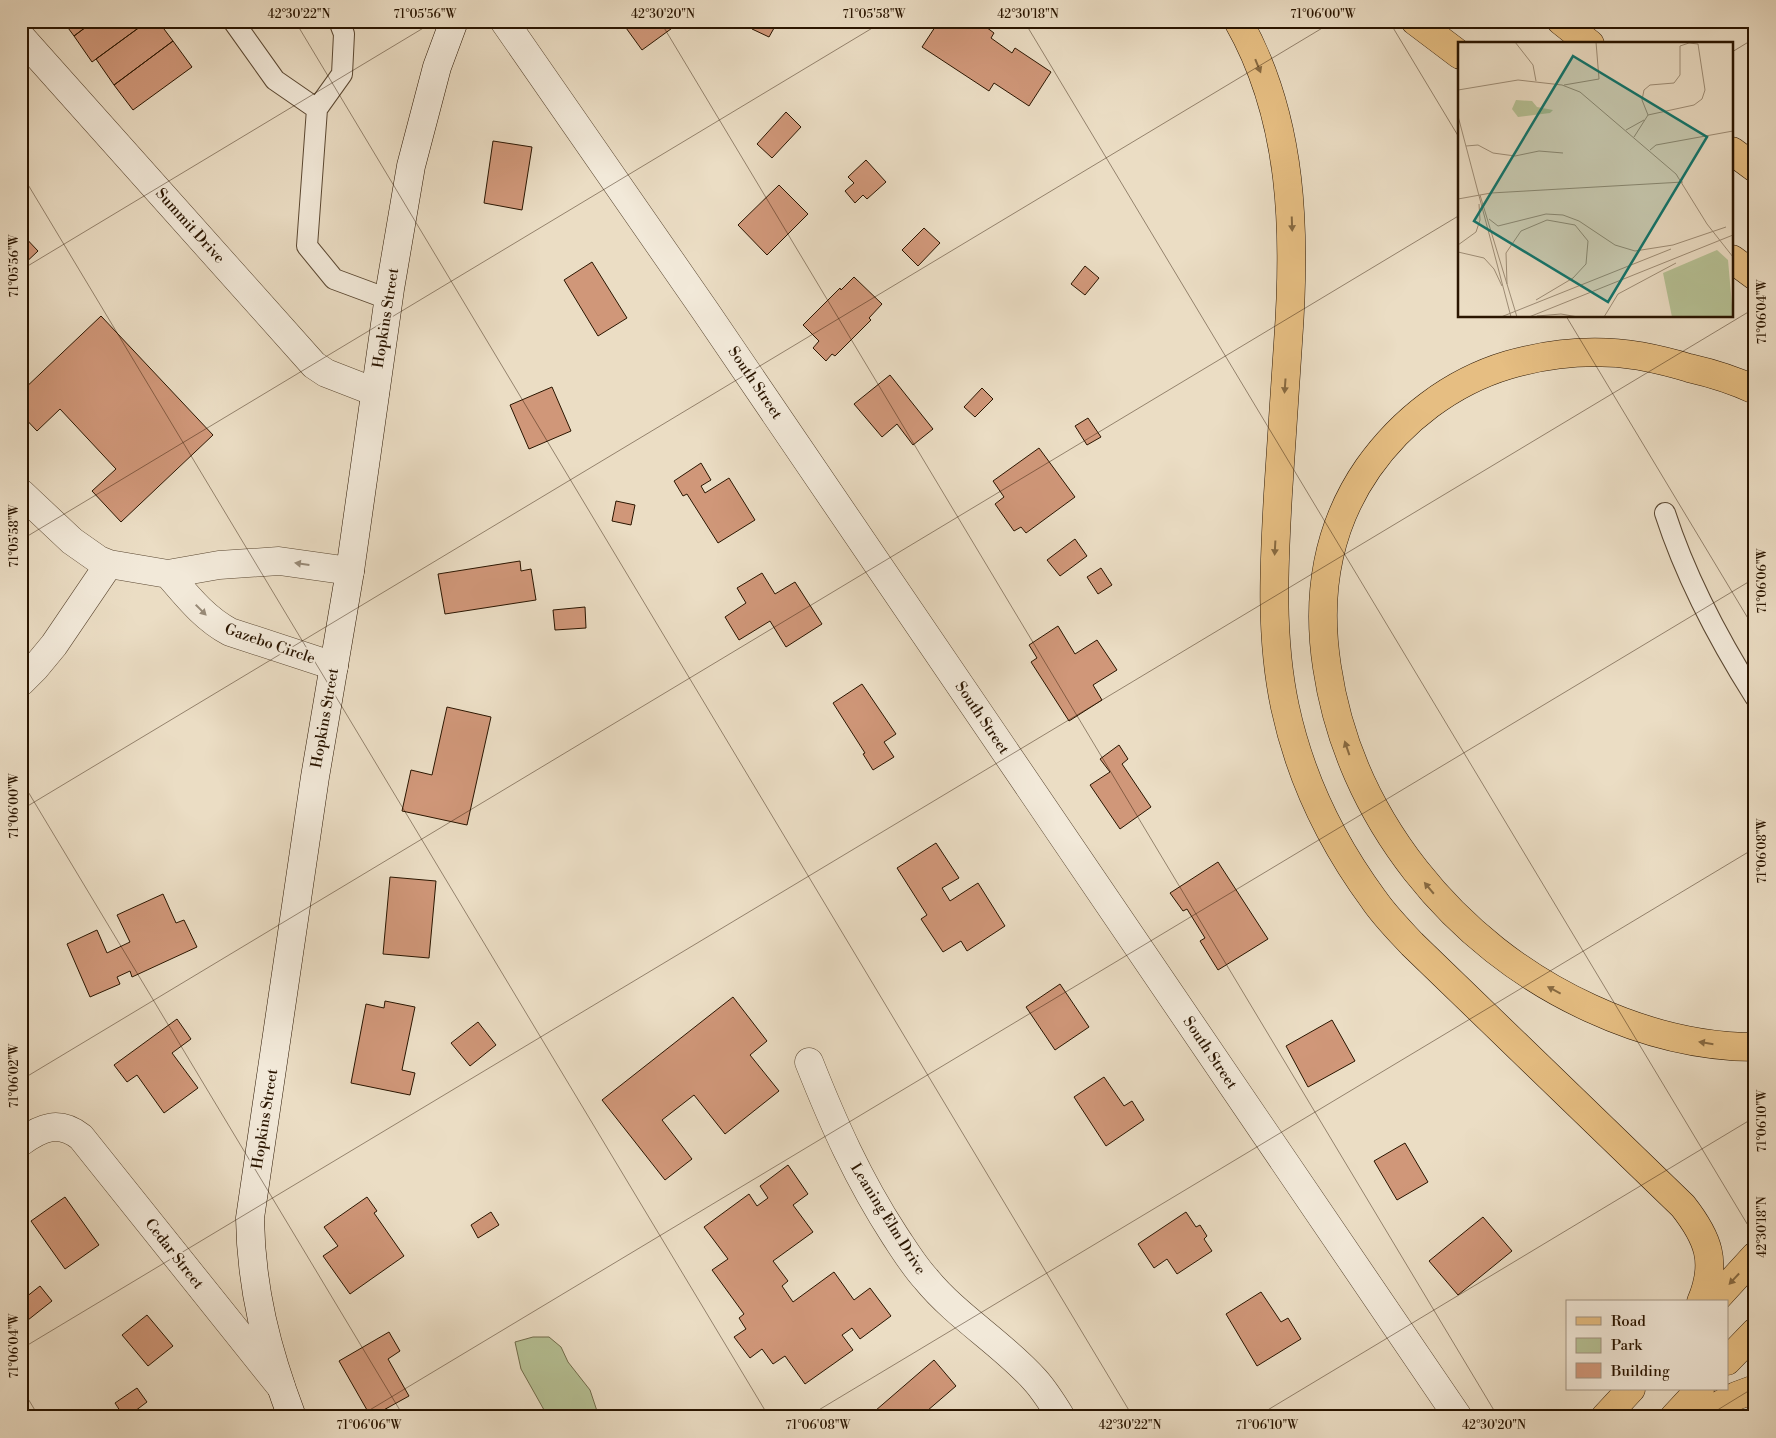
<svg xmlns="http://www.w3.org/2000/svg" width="1776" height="1438" font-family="'Libre Bodoni',serif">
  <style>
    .green { fill: #b6c195; stroke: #706b4a }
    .building { fill: #d09779; stroke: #2a1500 }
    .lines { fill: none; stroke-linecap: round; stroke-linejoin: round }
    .service-casing { stroke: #5a4731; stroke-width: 22 }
    .minor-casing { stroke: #5a4731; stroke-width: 29 }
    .secondary-casing { stroke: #2a1500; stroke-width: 29 }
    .primary-casing { stroke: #2a1500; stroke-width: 29 }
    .motorway-casing { stroke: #2a1500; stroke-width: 29 }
    .service { stroke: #f2e9d9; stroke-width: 20 }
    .minor { stroke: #f2e9d9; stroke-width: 28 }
    .secondary { stroke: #f2e9d9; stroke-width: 28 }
    .primary { stroke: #e6be82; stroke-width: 28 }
    .motorway { stroke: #e6be82; stroke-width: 28 }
    .oneway { fill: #886a41 }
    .oneway2 { fill: #988a77 }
    .ticks { fill: none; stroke: #2a1500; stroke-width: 1; stroke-opacity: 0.45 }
    .labels { text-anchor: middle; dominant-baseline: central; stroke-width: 4; stroke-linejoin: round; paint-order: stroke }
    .street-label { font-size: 15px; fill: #2a1500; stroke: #f2e9d9 }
    .inset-road { fill: none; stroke: #9e8d76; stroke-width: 1 }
    .view { fill: #0f766e; fill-opacity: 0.15; stroke: #0f766e; stroke-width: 2.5 }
    .inset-edge { fill: none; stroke: #2a1500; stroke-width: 2.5 }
    .neatline { fill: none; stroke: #2a1500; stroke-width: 2 }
    .ticks-label { font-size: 12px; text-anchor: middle; fill: #2a1500 }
  </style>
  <rect width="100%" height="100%" fill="#ebddc4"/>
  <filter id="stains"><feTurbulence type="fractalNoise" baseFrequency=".004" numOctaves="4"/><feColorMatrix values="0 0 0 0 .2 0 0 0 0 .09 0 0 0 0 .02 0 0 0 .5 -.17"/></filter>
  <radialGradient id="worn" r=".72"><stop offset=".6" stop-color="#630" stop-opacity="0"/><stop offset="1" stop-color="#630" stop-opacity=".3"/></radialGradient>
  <path class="green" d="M533 1337H549L561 1347 568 1362 590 1390 599 1417H548L521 1369 515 1342Z"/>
  <path class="building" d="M63 21H94L74 36Z
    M94 21H148L92 62 74 36Z
    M148 21H158L173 41 114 85 96 59Z
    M621 21H672L675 26 642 50Z
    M756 21H778L769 37 752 29Z
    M939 21H978L994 33 991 38 1012 53 1015 48 1051 72 1029 106 994 83 989 91 922 47Z
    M173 41 192 67 133 110 114 85Z
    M786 112 801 127 772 158 757 144Z
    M493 141 532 147 522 210 484 203Z
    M866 160 886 182 867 199 863 195 855 203 845 191 854 183 848 177Z
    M779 185 808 214 767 255 738 225Z
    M924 228 940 243 918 266 902 250Z
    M21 233 38 251 21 267Z
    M592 262 627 318 598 336 564 280Z
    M1085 266 1099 278 1085 295 1071 284Z
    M854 277 882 304 869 318 871 320 835 356 832 354 826 361 813 348 819 341 803 325 840 288 841 290Z
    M101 316 213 435 121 522 92 491 116 469 60 409 37 431 21 414V392Z
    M890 375 933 429 913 445 897 424 882 437 854 404Z
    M552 387 571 431 529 449 510 405Z
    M982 388 993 399 975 417 964 407Z
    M1088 418 1101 437 1087 445 1075 426Z
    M1039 448 1075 497 1026 533 1021 527 1014 531 995 504 1004 497 993 481Z
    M701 463 711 480 701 486 705 493 729 478 755 520 718 543 687 494 683 496 674 481Z
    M616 501 635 505 631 525 612 521Z
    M1075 539 1087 556 1060 576 1047 560Z
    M520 561 521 571 531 569 536 600 445 614 438 574Z
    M1101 568 1112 585 1098 594 1087 577Z
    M762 573 775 594 795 582 822 624 786 647 770 621 739 640 725 617 746 603 737 588Z
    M585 607 586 628 555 630 553 610Z
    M1058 626 1075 654 1097 640 1117 670 1093 685 1102 700 1069 721 1031 662 1037 658 1029 645Z
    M862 684 896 734 884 742 894 757 873 770 863 754 865 753 833 703Z
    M447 707 491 717 467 825 402 811 411 770 432 775Z
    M1119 745 1128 759 1122 764 1151 807 1120 829 1090 785 1110 772 1100 759Z
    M936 843 959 878 942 888 950 901 978 883 1005 926 967 951 961 941 943 952 921 919 927 915 897 868Z
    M1218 862 1268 939 1218 970 1200 941 1205 938 1187 909 1183 911 1170 893Z
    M390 877 436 881 429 958 383 954Z
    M163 894 176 923 184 920 197 947 132 977 130 971 117 977 120 984 90 997 67 944 97 930 107 953 130 942 117 915Z
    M1060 984 1089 1027 1055 1050 1026 1007Z
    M733 997 767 1041 750 1055 779 1091 725 1134 694 1095 662 1120 692 1159 665 1180 602 1100Z
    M385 1001 415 1007 402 1070 415 1073 410 1095 351 1083 366 1004 384 1008Z
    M177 1019 191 1039 172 1053 198 1088 164 1113 137 1075 127 1082 114 1065Z
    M1332 1020 1355 1061 1308 1087 1286 1046Z
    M478 1022 496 1045 470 1066 451 1043Z
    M1104 1077 1124 1106 1132 1101 1144 1120 1106 1146 1074 1097Z
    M1405 1143 1428 1182 1397 1200 1374 1161Z
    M788 1165 808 1194 793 1205 813 1232 773 1261 788 1281 782 1286 793 1302 834 1272 854 1300 870 1288 891 1316 860 1339 852 1328 842 1335 853 1350 805 1384 785 1356 773 1364 762 1349 750 1358 734 1337 746 1329 739 1318 744 1314 712 1270 728 1259 704 1227 749 1194 757 1206 768 1198 760 1186Z
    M65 1197 99 1245 65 1269 31 1221Z
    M367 1197 377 1211 374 1213 404 1256 350 1294 323 1256 338 1246 324 1227Z
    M491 1212 499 1225 478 1238 471 1225Z
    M1186 1212 1196 1227 1200 1225 1207 1236 1204 1239 1212 1251 1177 1274 1167 1259 1154 1268 1138 1244Z
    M1483 1217 1512 1251 1458 1295 1429 1261Z
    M40 1286 52 1301 28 1320 21 1311V1301Z
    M1261 1292 1281 1322 1288 1318 1301 1339 1257 1366 1226 1314Z
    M147 1315 173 1346 148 1366 122 1335Z
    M389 1332 400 1351 388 1359 409 1396 371 1417 339 1361Z
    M934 1360 956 1386 920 1417H868Z
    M137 1388 147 1402 127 1417H124L115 1403Z"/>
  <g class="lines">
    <g class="service-casing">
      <path id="service" d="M233 21 275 80 317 109 307 246 334 279 388 299
        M317 109 342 74 344 34 339 21
        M1665 513C1686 578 1719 640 1755 697"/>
    </g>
    <g class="minor-casing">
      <path id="minor" d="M504 21 706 312 1458 1417
        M21 37 314 365 326 373 375 392
        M21 493 72 541 99 560 109 564 168 574 219 565 279 561 350 571
        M168 574C187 596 204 618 230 632L334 666
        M21 682 35 668 54 645 109 564
        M809 1062C834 1125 858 1179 895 1236 905 1251 914 1266 926 1279 957 1317 1002 1343 1035 1380 1045 1391 1053 1404 1061 1417
        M21 1142C42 1127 59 1120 81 1137L281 1387"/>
    </g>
    <g class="secondary-casing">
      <path id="secondary" d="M292 1417C267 1351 251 1289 250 1218L315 777 350 571 390 289 411 166 437 67 454 21"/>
    </g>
    <g class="primary-casing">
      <path id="primary" d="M1713 1302 1755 1256
        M1727 1361 1755 1332
        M1605 1417 1631 1389
        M1674 1417 1700 1389"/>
    </g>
    <g class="motorway-casing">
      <path id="motorway" d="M1238 21C1294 119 1296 234 1288 343 1285 393 1281 444 1278 494 1274 565 1270 637 1285 707 1300 777 1332 843 1374 900 1385 916 1399 930 1412 944L1683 1206C1708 1238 1718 1262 1701 1302
        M1415 21 1460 55
        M1561 21 1590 44
        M1732 151 1755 168
        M1732 259 1755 276
        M1755 390C1734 380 1711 373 1689 368 1673 363 1656 359 1640 356 1597 349 1550 353 1508 365 1451 382 1402 420 1368 468 1327 527 1316 596 1327 667 1349 817 1454 946 1590 1008 1642 1032 1697 1047 1755 1047
        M1697 1417 1736 1396 1755 1389"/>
    </g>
    <use href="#service" class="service"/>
    <use href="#minor" class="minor"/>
    <use href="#secondary" class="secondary"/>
    <use href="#primary" class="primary"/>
    <use href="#motorway" class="motorway"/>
  </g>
  <defs><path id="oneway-solid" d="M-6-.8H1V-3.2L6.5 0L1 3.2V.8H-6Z" transform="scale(1.25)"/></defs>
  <g class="oneway">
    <use href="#oneway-solid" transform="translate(1258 66) rotate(68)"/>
    <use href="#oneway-solid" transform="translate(1292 224) rotate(88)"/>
    <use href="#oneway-solid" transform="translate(1285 386) rotate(94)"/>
    <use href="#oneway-solid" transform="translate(1275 548) rotate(93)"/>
    <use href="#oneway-solid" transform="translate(1347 748) rotate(-109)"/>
    <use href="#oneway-solid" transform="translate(1429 888) rotate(-130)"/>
    <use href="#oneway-solid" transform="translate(1554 990) rotate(-152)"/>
    <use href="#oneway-solid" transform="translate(1706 1043) rotate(-171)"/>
    <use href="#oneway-solid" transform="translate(1734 1279) rotate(133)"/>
  </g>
  <g class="oneway2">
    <use href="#oneway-solid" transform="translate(302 564) rotate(-172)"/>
    <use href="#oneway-solid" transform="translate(201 610) rotate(45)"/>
  </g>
  <path class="ticks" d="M295 21 1133 1417M660 21 1498 1417M1024 21 1755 1237M1389 21 1460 139M1754 21 1755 23M1732 52 1755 38M21 173 769 1417M21 270 435 21M1566 316 1755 630M21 540 884 21M21 780 404 1417M21 810 1334 21M21 1080 1460 215M21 1349 1755 308M21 1387 39 1417M358 1417 1755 578M807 1417 1755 848M1256 1417 1755 1117M1706 1417 1755 1387"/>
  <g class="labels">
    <g class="street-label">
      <text transform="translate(190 226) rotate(48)">Summit Drive</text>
      <text transform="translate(386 318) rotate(-81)">Hopkins Street</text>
      <text transform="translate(755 383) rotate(56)">South Street</text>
      <text transform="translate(270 644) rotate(19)">Gazebo Circle</text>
      <text transform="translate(325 718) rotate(-80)">Hopkins Street</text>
      <text transform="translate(982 718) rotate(56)">South Street</text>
      <text transform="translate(1210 1053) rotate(56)">South Street</text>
      <text transform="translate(265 1119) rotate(-81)">Hopkins Street</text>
      <text transform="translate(888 1219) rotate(58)">Leaning Elm Drive</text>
      <text transform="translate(174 1254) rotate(52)">Cedar Street</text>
    </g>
  </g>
  <g transform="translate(1458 42)">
    <rect width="275" height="275" fill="#ebddc4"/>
    <path d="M58 58 74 59 79 65 95 68 92 71 60 75 54 67ZM259 208 270 218 275 275H214L205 231Z" fill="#b6c195"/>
    <path class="inset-road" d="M57 0 75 23 78 39M106 43 141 37 138 0M0 48 60 38 104 43 122 50 218 132 249 182 275 215M0 74 53 275M168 88 186 78M176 95 190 73 184 58 186 48 192 43 216 41 222 33V4L231 1 240 2 247 48 244 57 236 63 190 73M8 104 20 103 35 111 57 114 81 109 105 111M192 108 198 103 275 89M22 153 59 275M0 157 33 151 225 140M31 177 40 184 88 172 105 173 121 179 157 203 177 209 215 203 268 185M0 203 18 190 22 178 21 162M0 210 26 216 36 227 44 244M49 242 48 211 63 189 89 178 117 183 130 199 128 222 115 236 78 258M79 274 103 272 120 275M43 275 213 207M71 275 275 193M146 275 160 252 218 221"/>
    <path class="view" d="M115 14 249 95 150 260 16 179Z"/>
    <rect width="275" height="275" class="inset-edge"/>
  </g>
  <rect width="1776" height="1438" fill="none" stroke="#ebddc4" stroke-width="55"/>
  <rect x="1566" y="1300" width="162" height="90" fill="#f2e9d9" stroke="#a29482"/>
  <rect x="1576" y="1317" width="25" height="8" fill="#e6be82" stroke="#a29482"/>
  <text x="1611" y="1326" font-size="15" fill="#2a1500">Road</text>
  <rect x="1576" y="1338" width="25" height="15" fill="#b6c195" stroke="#a29482"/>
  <text x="1611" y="1350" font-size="15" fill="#2a1500">Park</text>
  <rect x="1576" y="1363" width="25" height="15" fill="#d09779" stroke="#a29482"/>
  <text x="1611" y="1376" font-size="15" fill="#2a1500">Building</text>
  <rect x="28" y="28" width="1720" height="1382" class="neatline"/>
  <g class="ticks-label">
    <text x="299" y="18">42°30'22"N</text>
    <text x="425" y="18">71°05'56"W</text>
    <text x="663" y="18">42°30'20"N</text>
    <text x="874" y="18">71°05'58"W</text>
    <text x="1028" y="18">42°30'18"N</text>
    <text x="1323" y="18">71°06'00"W</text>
    <text transform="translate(14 266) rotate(-90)" y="4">71°05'56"W</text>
    <text transform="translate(1762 312) rotate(-90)" y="4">71°06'04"W</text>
    <text transform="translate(14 536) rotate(-90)" y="4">71°05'58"W</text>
    <text transform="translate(1762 581) rotate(-90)" y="4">71°06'06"W</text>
    <text transform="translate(14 806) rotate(-90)" y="4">71°06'00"W</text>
    <text transform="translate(1762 851) rotate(-90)" y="4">71°06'08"W</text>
    <text transform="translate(14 1076) rotate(-90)" y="4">71°06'02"W</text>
    <text transform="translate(1762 1121) rotate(-90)" y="4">71°06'10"W</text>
    <text transform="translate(1762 1227) rotate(-90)" y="4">42°30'18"N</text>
    <text transform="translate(14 1346) rotate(-90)" y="4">71°06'04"W</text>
    <text x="369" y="1429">71°06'06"W</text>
    <text x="818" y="1429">71°06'08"W</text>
    <text x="1130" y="1429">42°30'22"N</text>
    <text x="1267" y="1429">71°06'10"W</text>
    <text x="1494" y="1429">42°30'20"N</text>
  </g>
  <rect width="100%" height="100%" filter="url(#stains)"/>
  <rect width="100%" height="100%" fill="url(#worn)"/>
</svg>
